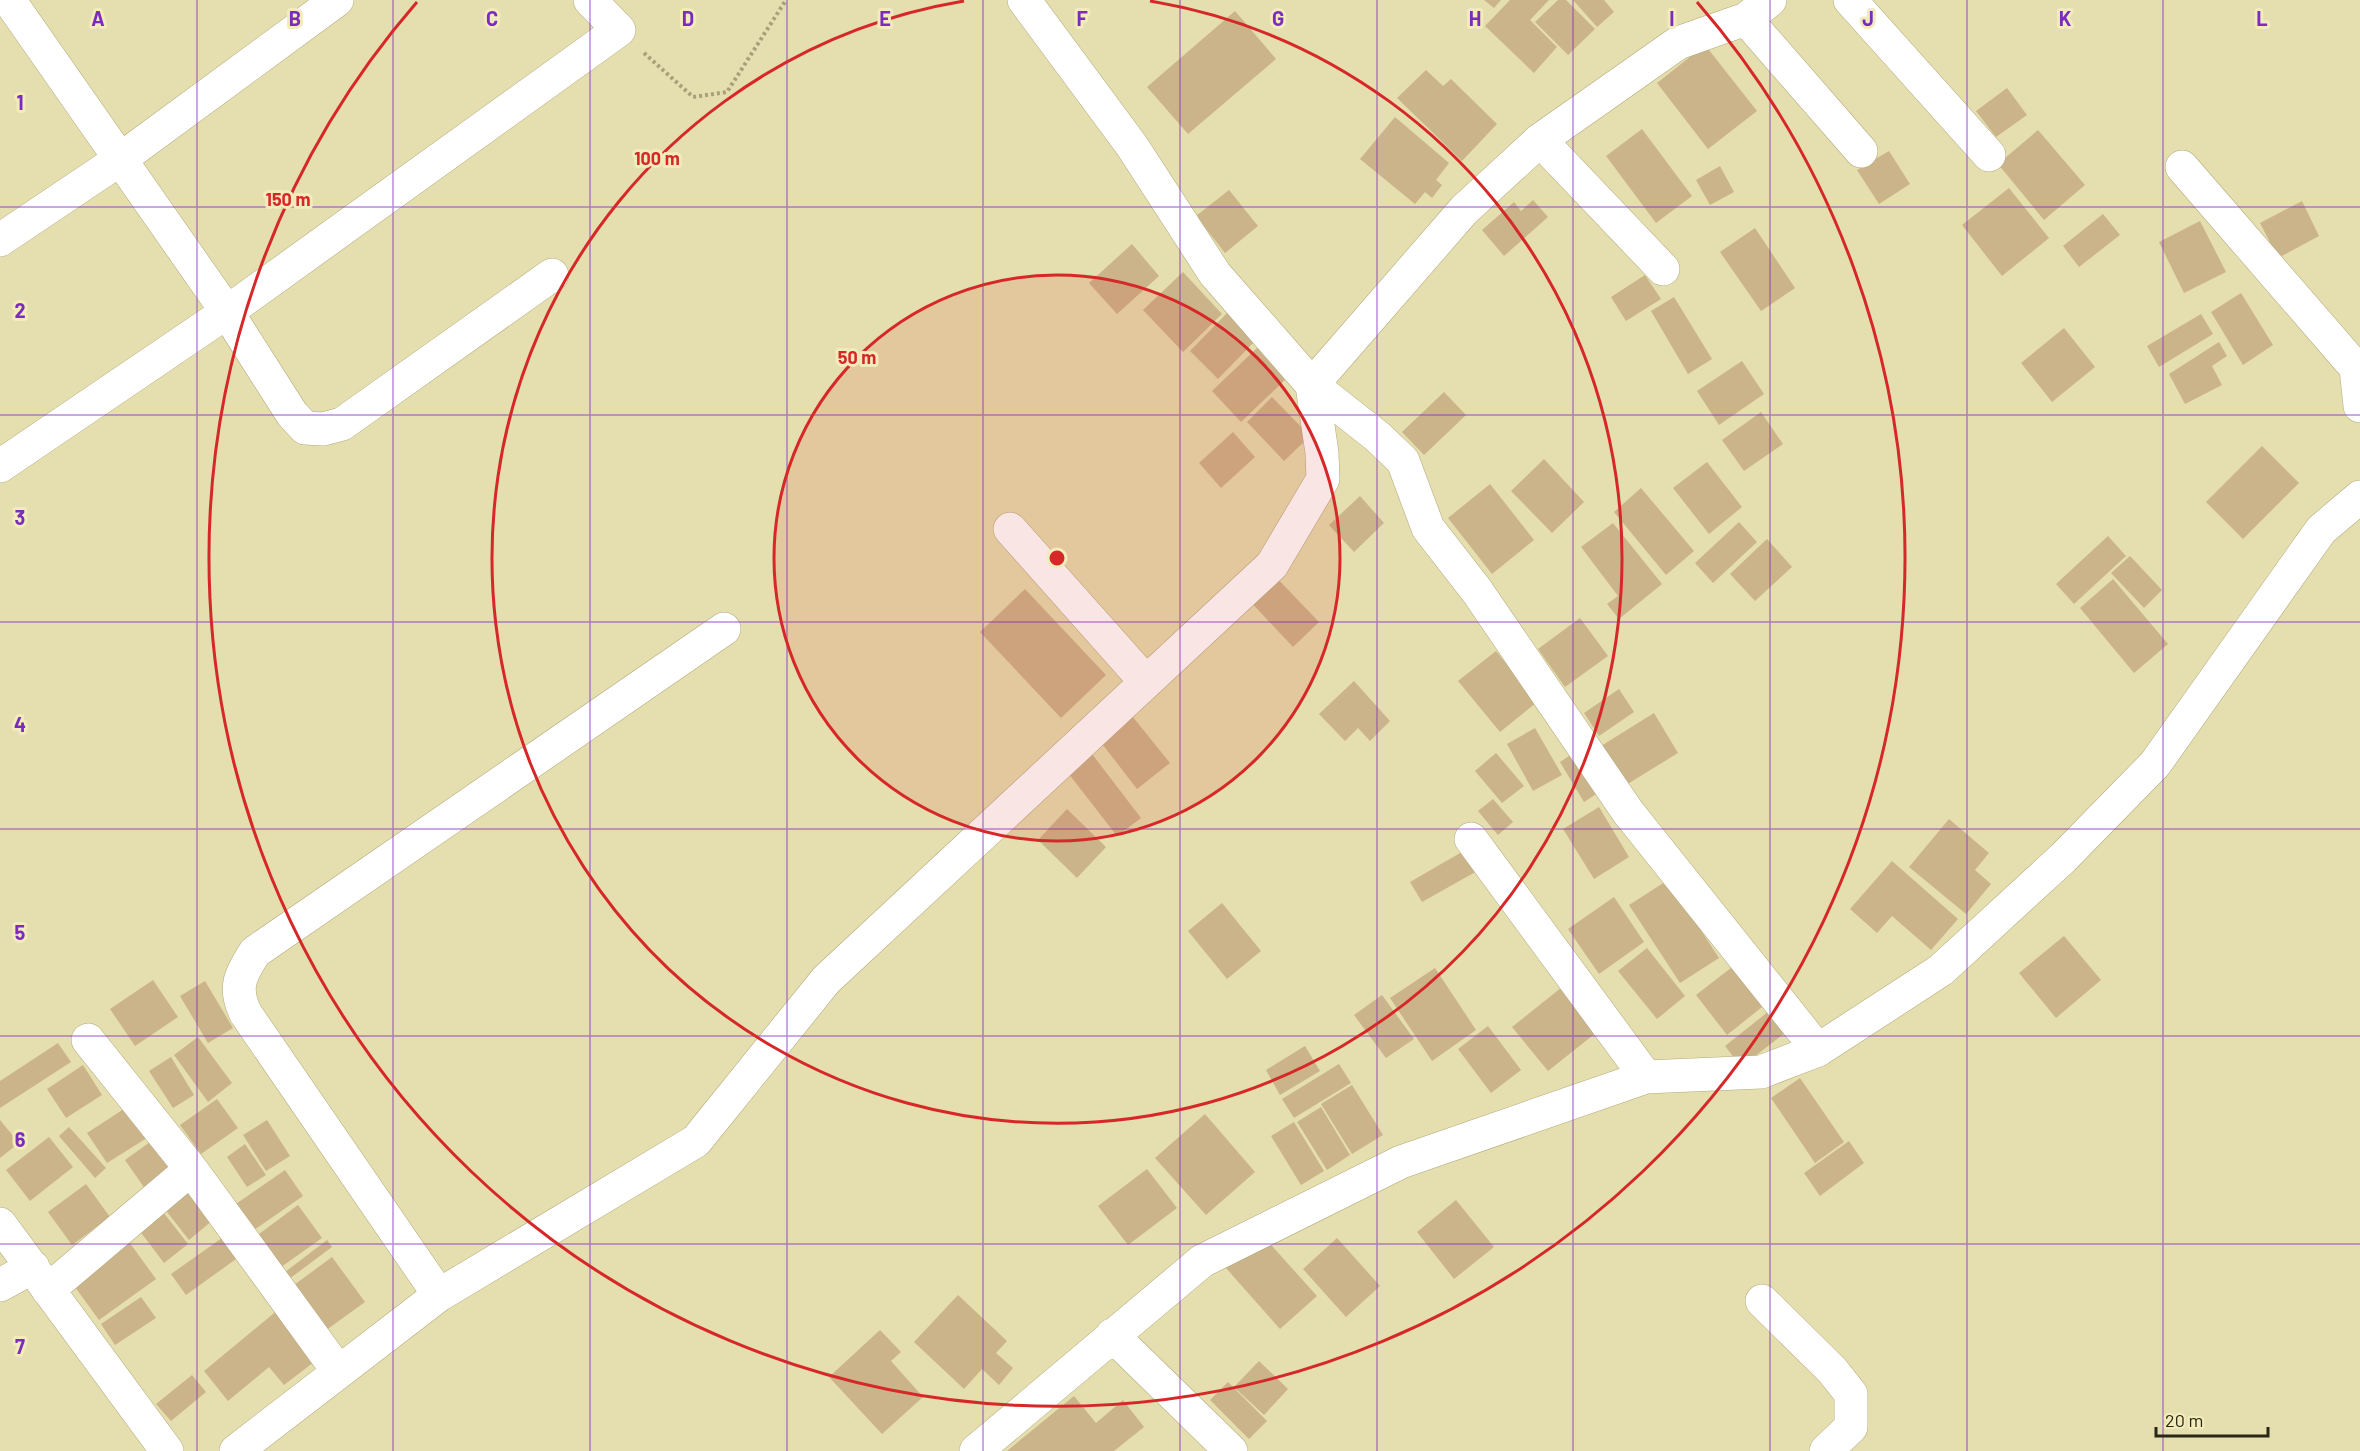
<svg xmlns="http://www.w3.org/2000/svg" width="2360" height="1451" font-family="Barlow,sans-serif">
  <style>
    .building { fill: #ccb48a }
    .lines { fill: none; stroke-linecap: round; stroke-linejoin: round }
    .minor-casing { stroke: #b0a97b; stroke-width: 34 }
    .path { stroke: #a7a17b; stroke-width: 4; stroke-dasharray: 3 3; stroke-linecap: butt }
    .minor { stroke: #fff; stroke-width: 33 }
    .grid { fill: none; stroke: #7b2cbf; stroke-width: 1.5; stroke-opacity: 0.55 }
    .ring { fill: none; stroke: #d62828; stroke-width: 3 }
    .grid-label { font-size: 20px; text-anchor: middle; font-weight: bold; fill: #7b2cbf; stroke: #f2ebbb; stroke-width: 6; stroke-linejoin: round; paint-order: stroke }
    .centre { fill: #d62828; stroke: #f2ebbb; stroke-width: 3 }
    .ring-label { font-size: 18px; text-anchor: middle; font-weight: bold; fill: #d62828; stroke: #f2ebbb; stroke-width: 6; stroke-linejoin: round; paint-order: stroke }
  </style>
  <rect width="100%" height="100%" fill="#e5deae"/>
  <path class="building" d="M1484 0H1501L1494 8Z
    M1510 0H1549L1530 20 1557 47 1534 73 1485 26Z
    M1558 0H1566L1595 29 1568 55 1535 22Z
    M1573 0H1604L1614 12 1597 27Z
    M1235 11 1276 59 1188 134 1147 87Z
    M1705 45 1757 111 1708 149 1657 83Z
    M1426 70 1443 86 1451 79 1497 124 1462 161 1397 98Z
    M2007 88 2027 115 1996 137 1976 111Z
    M1395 117 1449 163 1436 180 1442 185 1432 198 1425 192 1415 204 1360 159Z
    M1642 129 1692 196 1656 223 1606 156Z
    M2038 130 2085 185 2044 220 1998 164Z
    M1889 151 1910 184 1879 204 1857 170Z
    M1720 166 1734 192 1710 205 1696 180Z
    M2009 188 2049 238 2002 276 1962 225Z
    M1229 190 1258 226 1225 253 1196 216Z
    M1533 200 1548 217 1504 256 1482 230 1514 202 1521 211Z
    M2302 201 2319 236 2278 258 2260 223Z
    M2103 214 2120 235 2079 267 2063 246Z
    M2200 221 2226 272 2184 293 2159 242Z
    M1755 228 1795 288 1761 311 1720 252Z
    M1132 244 1159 276 1117 314 1089 283Z
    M1183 272 1222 314 1183 352 1143 310Z
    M1645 275 1661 299 1626 321 1611 297Z
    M2241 293 2273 345 2243 365 2211 312Z
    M1674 297 1712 359 1688 374 1651 311Z
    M1227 313 1255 341 1218 379 1190 351Z
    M2201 314 2213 334 2159 367 2147 346Z
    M2064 328 2095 367 2052 402 2021 363Z
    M2219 342 2227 356 2212 366 2222 385 2185 404 2169 374Z
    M1258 347 1287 378 1241 422 1212 391Z
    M1742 361 1764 394 1719 425 1697 391Z
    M1444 392 1466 415 1424 455 1402 432Z
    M1272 397 1310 436 1284 461 1247 422Z
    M1761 412 1783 444 1744 471 1722 440Z
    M1233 432 1255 457 1221 488 1199 463Z
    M2262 446 2299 483 2243 539 2206 502Z
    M1544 459 1584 502 1552 533 1511 491Z
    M1707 462 1742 507 1709 534 1673 488Z
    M1490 484 1534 540 1492 574 1448 518Z
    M1641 488 1694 551 1666 575 1614 512Z
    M1360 496 1384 523 1354 552 1329 525Z
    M1739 522 1757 542 1713 583 1695 563Z
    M1613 523 1662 584 1619 619 1607 604 1618 596 1581 547Z
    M2108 536 2126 556 2074 604 2056 584Z
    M1767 539 1792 567 1755 601 1730 574Z
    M2130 556 2162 590 2144 608 2111 573Z
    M1272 573 1319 622 1293 647 1247 598Z
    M2113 579 2168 644 2134 673 2080 608Z
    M1025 589 1106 675 1061 718 980 632Z
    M1580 618 1608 656 1565 687 1538 649Z
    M1496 651 1537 702 1500 732 1458 681Z
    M1354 681 1390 721 1370 741 1358 728 1345 741 1319 714Z
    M1619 689 1634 712 1599 736 1584 713Z
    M1128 711 1170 763 1137 789 1096 736Z
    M1654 713 1678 753 1626 785 1601 746Z
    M1535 728 1562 775 1533 791 1507 744Z
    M1089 750 1141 818 1117 836 1065 769Z
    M1578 750 1604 789 1584 802 1560 762Z
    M1496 753 1524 786 1502 803 1475 771Z
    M1493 799 1513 822 1498 835 1478 811Z
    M1599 807 1629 857 1594 879 1563 829Z
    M1067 809 1106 847 1077 878 1038 840Z
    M1949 819 1989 853 1975 870 1991 884 1966 914 1909 867Z
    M1467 849 1479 870 1422 902 1410 882Z
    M1892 861 1958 919 1931 950 1892 916 1877 933 1850 909Z
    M1668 880 1719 958 1680 983 1629 905Z
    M1614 897 1644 942 1599 974 1568 929Z
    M1222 903 1261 951 1227 979 1188 931Z
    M2064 936 2101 980 2056 1018 2019 973Z
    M1647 948 1685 996 1657 1019 1618 971Z
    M1736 964 1767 1003 1727 1035 1696 995Z
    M1435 968 1476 1030 1432 1061 1390 998Z
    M153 980 178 1017 135 1046 110 1009Z
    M205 981 233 1028 208 1043 180 996Z
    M1562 987 1597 1032 1548 1071 1512 1027Z
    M1382 995 1414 1039 1386 1058 1354 1015Z
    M1774 1007 1790 1029 1741 1067 1725 1046Z
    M1488 1026 1521 1070 1491 1093 1458 1049Z
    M198 1037 232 1083 208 1102 174 1055Z
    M58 1043 71 1062 0 1108V1081Z
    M1305 1046 1320 1071 1280 1095 1266 1070Z
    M171 1057 194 1095 173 1108 149 1071Z
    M1339 1064 1351 1083 1294 1118 1282 1099Z
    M83 1065 102 1095 66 1118 47 1089Z
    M1800 1078 1844 1142 1815 1163 1771 1098Z
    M1352 1085 1383 1135 1352 1154 1321 1104Z
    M217 1099 238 1128 201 1154 180 1125Z
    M130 1105 150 1136 107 1163 87 1133Z
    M1321 1107 1350 1155 1327 1170 1297 1122Z
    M1205 1114 1255 1172 1206 1215 1155 1158Z
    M0 1120 19 1143 0 1158Z
    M267 1120 290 1156 266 1171 243 1135Z
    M1294 1122 1324 1171 1301 1185 1271 1136Z
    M69 1127 106 1168 95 1178 59 1136Z
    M49 1137 73 1167 30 1201 6 1170Z
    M157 1137 180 1170 148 1193 125 1160Z
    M1849 1141 1864 1163 1820 1196 1804 1173Z
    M245 1144 266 1175 247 1187 227 1157Z
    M1147 1169 1177 1208 1128 1245 1098 1206Z
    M285 1170 303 1196 254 1230 236 1204Z
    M190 1178 219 1215 189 1240 160 1203Z
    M86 1184 110 1217 72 1245 48 1212Z
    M1456 1200 1494 1247 1454 1279 1417 1232Z
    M156 1203 188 1244 164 1263 133 1222Z
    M298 1205 322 1238 274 1272 251 1240Z
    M229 1233 243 1254 186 1295 171 1274Z
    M124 1235 156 1279 99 1320 67 1276Z
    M1262 1235 1317 1296 1280 1329 1225 1267Z
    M1337 1238 1380 1286 1346 1317 1303 1269Z
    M327 1240 332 1247 281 1285 276 1279Z
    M332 1257 365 1302 318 1336 286 1291Z
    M958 1295 1007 1341 996 1353 1013 1368 999 1385 982 1369 964 1389 914 1342Z
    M141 1297 156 1318 115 1345 101 1324Z
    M279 1309 318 1359 284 1385 269 1367 228 1401 204 1371Z
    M880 1330 901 1352 891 1361 923 1397 882 1434 829 1377Z
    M1259 1361 1288 1389 1264 1415 1234 1387Z
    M192 1375 206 1392 171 1421 156 1404Z
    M1228 1382 1267 1421 1249 1439 1210 1400Z
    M1074 1396 1096 1423 1123 1400 1144 1427 1114 1451H1007Z"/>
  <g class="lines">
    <g class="minor-casing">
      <path id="minor" d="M9 0 227 312 292 414 305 428 323 429 342 424 552 275
        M1770 0 1746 19 1678 43 1540 140 1464 210 1312 385 1378 437 1403 461 1428 528 1477 591 1628 812 1818 1050
        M1850 0 1989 155
        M1746 19 1861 151
        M1540 140 1663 269
        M2182 167 2356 368
        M0 240 122 158 337 0
        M2360 366 2356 368 2360 406
        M0 466 227 312 619 30 590 0
        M1010 529 1146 682
        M1471 839 1646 1077
        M191 1169 338 1371
        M0 1224 167 1451
        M0 1285 33 1267
        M48 1290 191 1169 88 1040
        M439 1295 246 1014C233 988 240 975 255 952L724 629
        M1762 1301 1832 1370 1851 1394V1427L1826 1451
        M1112 1335 1231 1451
        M236 1451 439 1295 696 1141 826 980 1272 565 1323 479 1322 453 1312 385 1215 274 1132 146 1024 0
        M976 1451 1202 1261 1401 1162 1646 1077 1761 1072 1818 1050 1941 970 2063 858 2155 764 2321 530 2360 497"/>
    </g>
    <path class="path" d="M644 53 693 97 727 92 786 0"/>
    <use href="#minor" class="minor"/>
  </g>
  <path class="grid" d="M197 0V1451M393 0V1451M590 0V1451M787 0V1451M983 0V1451M1180 0V1451M1377 0V1451M1573 0V1451M1770 0V1451M1967 0V1451M2163 0V1451M0 207H2360M0 415H2360M0 622H2360M0 829H2360M0 1036H2360M0 1244H2360"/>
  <circle cx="1057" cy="558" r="283" fill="#d62828" fill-opacity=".12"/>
  <g class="ring">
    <circle cx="1057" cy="558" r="283"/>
    <path d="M1150 1A565 565 0 1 1 964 1"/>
    <path d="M1697 2A848 848 0 1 1 417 2"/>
  </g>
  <g class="grid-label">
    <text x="98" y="26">A</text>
    <text x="295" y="26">B</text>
    <text x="492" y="26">C</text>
    <text x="688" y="26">D</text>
    <text x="885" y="26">E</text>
    <text x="1082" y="26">F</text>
    <text x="1278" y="26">G</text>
    <text x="1475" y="26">H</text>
    <text x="1672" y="26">I</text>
    <text x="1868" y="26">J</text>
    <text x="2065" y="26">K</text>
    <text x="2262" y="26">L</text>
    <text x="20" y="110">1</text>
    <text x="20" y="318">2</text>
    <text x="20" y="525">3</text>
    <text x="20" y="732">4</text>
    <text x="20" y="940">5</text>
    <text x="20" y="1147">6</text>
    <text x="20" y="1354">7</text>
  </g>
  <circle cx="1057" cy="558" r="9" class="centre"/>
  <g class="ring-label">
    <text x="657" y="165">100 m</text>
    <text x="288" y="206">150 m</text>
    <text x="857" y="364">50 m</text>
  </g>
  <path d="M2156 1427v9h112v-9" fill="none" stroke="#2a2714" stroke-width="3"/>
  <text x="2165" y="1427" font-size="18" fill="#2a2714" stroke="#f2ebbb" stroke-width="4.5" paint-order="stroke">20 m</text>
</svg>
